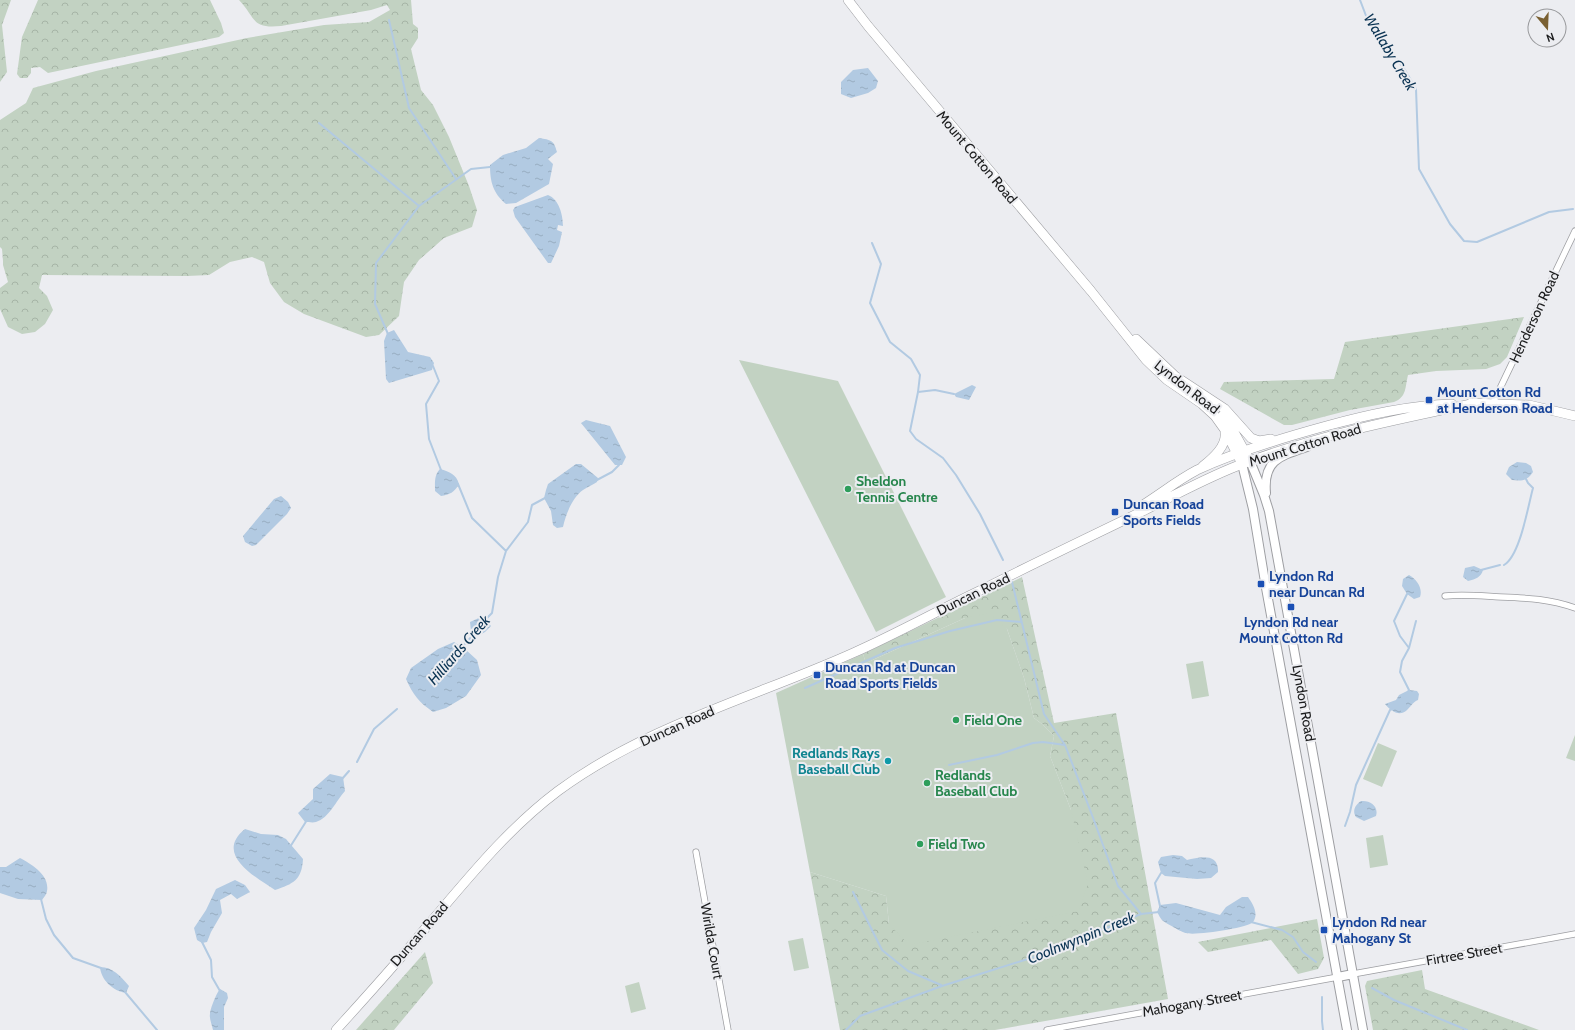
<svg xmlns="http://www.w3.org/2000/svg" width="1575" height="1030" font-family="Cabin,sans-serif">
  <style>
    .forest { fill: url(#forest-crowns) }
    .park { fill: #c2d2c2 }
    .water { fill: url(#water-ripples) }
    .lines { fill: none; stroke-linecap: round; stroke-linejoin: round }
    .stream { stroke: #b2cae2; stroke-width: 2 }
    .minor-casing { stroke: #9d9ea2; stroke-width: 7 }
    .secondary-casing { stroke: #9d9ea2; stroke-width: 10 }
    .primary-casing { stroke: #9d9ea2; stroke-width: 10 }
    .trunk-casing { stroke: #9d9ea2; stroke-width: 10 }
    .minor { stroke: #fff; stroke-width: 5.5 }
    .secondary { stroke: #fff; stroke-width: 8 }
    .primary { stroke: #fff; stroke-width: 9 }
    .trunk { stroke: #fff; stroke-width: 9 }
    .transit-dot { fill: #1a4fb4; stroke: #ecedf1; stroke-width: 1.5 }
    .leisure-dot { fill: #2e9e5b; stroke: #ecedf1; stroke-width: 1.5 }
    .culture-dot { fill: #0f9aa8; stroke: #ecedf1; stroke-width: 1.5 }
    .labels { text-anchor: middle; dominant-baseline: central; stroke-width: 4; stroke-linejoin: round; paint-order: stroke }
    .street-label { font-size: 14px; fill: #1b1c1d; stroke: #ecedf1 }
    .transit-label { font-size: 14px; font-weight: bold; fill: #164399; stroke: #ecedf1; text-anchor: start }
    .leisure-label { font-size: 14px; font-weight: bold; fill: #27864d; stroke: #ecedf1; text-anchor: start }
    .culture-label { font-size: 14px; font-weight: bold; fill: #0d838f; stroke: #ecedf1; text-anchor: end }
    .water-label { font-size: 15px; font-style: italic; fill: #0a3353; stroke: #ecedf1 }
  </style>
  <defs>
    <pattern id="forest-crowns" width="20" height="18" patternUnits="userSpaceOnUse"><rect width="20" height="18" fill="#c2d2c2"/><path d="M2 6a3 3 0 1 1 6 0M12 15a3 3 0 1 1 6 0" fill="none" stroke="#a6b4a6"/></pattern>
    <pattern id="water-ripples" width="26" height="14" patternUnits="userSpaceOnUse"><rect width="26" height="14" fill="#b2cae2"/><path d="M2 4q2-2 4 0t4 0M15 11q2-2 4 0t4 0" fill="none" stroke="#98adc1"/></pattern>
  </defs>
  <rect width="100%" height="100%" fill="#ecedf1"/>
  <path class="forest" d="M0 0H11L2 25 7 72 0 82Z
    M38 0H210L221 23 224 33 219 37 48 73 40 67 31 68V73L27 78H20L17 74 22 37Z
    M239 0H411L413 24 418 28V38L411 49 421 90 433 105 449 137 469 186 477 210 472 227 444 238 419 260 404 282 399 316 379 335 366 337 304 314 284 302 270 283 264 262 252 257 230 262 209 275 187 276 42 275 39 288 47 296 53 310 45 324 35 332 22 334 8 327 0 309V288L8 282 3 265V261L2 249 0 247V120L26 103 33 88 96 71 247 38 324 25 369 22 390 10 387 5 371 10 281 26C251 29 256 18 239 0Z
    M1524 317 1507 357 1500 364 1486 369 1436 371 1408 375C1405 387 1407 397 1394 402L1350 410 1292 425H1284L1220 389 1224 382 1334 379 1345 342Z
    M1022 577 1054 723 1116 713 1168 999 995 1030H840L810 872 886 896 889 924 1071 810 1050 756 1054 736 1042 724 1034 718 1024 678 1007 629 965 618 866 663 863 654Z
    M1317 919 1324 958 1318 969 1298 974 1271 940 1208 952 1198 942Z
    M425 952 433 983 394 1030H356Z
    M1422 970 1425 989 1539 1030H1373L1365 986 1367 981Z"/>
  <path class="park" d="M739 360 838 381 946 597 876 632Z
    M989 613 1007 629 1024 678 1034 718 1042 724 1054 736 1050 756 1071 810 1088 884 1079 911 909 945 889 924 886 896 810 872 776 693 863 654 866 663 965 618Z
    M1203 661 1209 696 1192 699 1186 664Z
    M1575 735V761L1566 758Z
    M1378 743 1397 751 1382 787 1363 779Z
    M1383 835 1388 865 1370 868 1366 838Z
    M803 938 809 968 794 971 788 941Z
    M639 982 646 1009 631 1013 625 986Z"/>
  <path class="water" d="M868 68 878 81 876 88 868 93 851 98 841 94V82L853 70Z
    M539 138C551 140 554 140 557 152L548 159 553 164 549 184 516 203 506 204C493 193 490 182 490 165L503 155 526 148Z
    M548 195C559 199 563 215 563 226L558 225 557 230 562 232 559 246 551 263H548L515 217 513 210 515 207Z
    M394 330 408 352 430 357 434 363 432 370 389 383 386 379 384 341 387 333Z
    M972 385 976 387 969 400 956 397 954 394Z
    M586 420 610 426 626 457 622 465H615L581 423Z
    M1517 462 1526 463 1531 466 1533 472C1527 481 1522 481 1512 480L1506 474 1509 467Z
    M576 464H581L598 478 597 482C593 485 587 487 583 490 572 498 566 514 563 527L557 528 553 525 551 511 544 498 546 490 548 484Z
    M440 469C450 472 456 474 459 484 455 492 449 495 441 496L435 491C435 483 434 475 440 469Z
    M281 496 288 502 291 508 287 514 256 545 252 546 245 542 243 536 274 499Z
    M1474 566 1483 570C1481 577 1476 579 1468 581L1463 577 1465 568Z
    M1409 575C1417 579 1423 589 1420 597L1414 599 1407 594 1402 586 1403 579Z
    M481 617 485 619 491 626 485 632 480 635 471 631 470 622Z
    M454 642 465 649 477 660 481 675 466 696 446 708 433 712C419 702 413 695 406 679L411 668 438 649Z
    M1409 690 1417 691 1419 694 1418 700C1413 702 1412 705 1408 709 1400 718 1391 711 1385 704L1396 700 1399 695Z
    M330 774 343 777 345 791C336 801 329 818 316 822 313 823 308 822 305 822L298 813 313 799V789Z
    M1361 801C1370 800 1379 806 1376 816L1364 821 1356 817C1352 811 1355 805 1361 801Z
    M245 829 261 834 278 835 286 839 303 859C302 880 293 884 275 890 254 876 214 854 245 829Z
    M1173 855 1182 856 1187 860C1199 857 1219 852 1218 872L1211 878 1197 879 1165 876 1161 873 1158 862 1161 857Z
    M20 858C31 864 50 875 47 891 47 894 44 897 42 900L18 899 0 893V867H6Z
    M235 880 245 885 250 892 237 899 231 894 220 900 222 913 211 932 207 942 202 943 197 940 194 928 206 910 216 889Z
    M1242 897H1248C1253 904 1259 914 1253 922 1248 928 1194 936 1186 933 1183 933 1164 922 1162 920 1160 918 1159 915 1157 912L1160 905 1176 903 1220 915 1226 907Z
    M100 967C113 967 120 976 129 986L126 993C113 991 101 980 100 967Z
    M220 989 227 993 228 998 224 1007V1030H213C212 1025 209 1018 210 1014 210 1009 217 992 220 989Z"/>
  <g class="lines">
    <path class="stream" d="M1360 0 1368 21 1405 70 1416 89 1419 169 1450 224 1464 241 1477 242 1549 212 1573 209
      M389 20 409 108 456 179
      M319 123 419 206
      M872 243 881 264 870 303 890 342 911 359 920 375 918 392 910 431 916 439 943 458 956 475 980 514 1003 560
      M388 334 375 304 376 263 419 206 471 169 490 167
      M430 366H433L439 381 426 404 429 439 441 470
      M918 392 935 390 954 394
      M595 481 612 472 619 465
      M458 484 472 518 506 551
      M1504 565C1520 556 1528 506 1533 488L1528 483 1526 479
      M1481 570 1500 565
      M1012 582 1044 714 1065 745 1092 815 1118 886 1141 914
      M1407 594 1394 621 1400 636 1409 648
      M484 621 492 613 498 577 506 551 528 522 532 505 545 498
      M461 648 476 632
      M859 664 895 648 950 631 997 620 1021 622
      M805 688 850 668
      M1408 692 1409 690 1400 672 1402 661 1409 648 1416 621
      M357 762 374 729 397 709
      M949 765 997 755 1033 743 1043 742 1065 745
      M342 779 349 771
      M1345 826 1350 812 1356 785 1390 710 1392 709
      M290 847 307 820
      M853 892 882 950 908 971 941 985
      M41 899 46 919 54 935 73 958 101 968
      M1160 906 1155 883 1161 873
      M1251 922 1282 930 1293 937 1303 952 1316 962
      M202 942 211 960 212 977 220 991
      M1372 988 1394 1000 1467 1030
      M125 992 157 1030
      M1322 997V1021L1323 1030
      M846 1030 860 1016 942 986 1034 957 1141 914 1159 912"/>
    <g class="minor-casing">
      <path id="minor" d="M1493 403 1575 231
        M1445 596C1464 594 1482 596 1501 597 1528 598 1550 599 1575 608
        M696 852 728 1030
        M1353 974 1575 934
        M1047 1030 1338 977"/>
    </g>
    <g class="secondary-casing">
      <path id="secondary" d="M1250 461 1264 495 1269 511 1363 1030
        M1242 464 1253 509 1266 588 1347 1030
        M1266 493C1263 460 1280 456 1307 447
        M1266 588 1282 585
        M1338 977 1353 974"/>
    </g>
    <g class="primary-casing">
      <path id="primary" d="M848 0 868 26 1091 291 1146 360 1167 380 1202 404 1215 416 1225 430 1242 464
        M1136 339 1175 376 1225 409 1251 438 1259 441 1271 439
        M1223 415 1229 423 1250 461
        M1203 466C1213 458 1227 446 1225 432"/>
    </g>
    <g class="trunk-casing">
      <path id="trunk" d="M1471 403 1529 405 1575 416
        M1138 508C1158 496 1176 481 1197 470 1238 451 1282 438 1326 426 1367 415 1410 405 1452 404
        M336 1030C366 997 396 964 424 930 466 881 506 830 558 791 646 726 755 697 853 653 896 634 937 611 979 591 1033 564 1087 538 1141 512 1173 496 1204 479 1237 466 1314 436 1395 420 1476 403"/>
    </g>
    <use href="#minor" class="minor"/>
    <use href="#secondary" class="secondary"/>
    <use href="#primary" class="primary"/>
    <use href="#trunk" class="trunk"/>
  </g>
  <g class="transit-dot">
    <rect x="1425" y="396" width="8" height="8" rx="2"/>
    <rect x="1111" y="508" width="8" height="8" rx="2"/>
    <rect x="1257" y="580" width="8" height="8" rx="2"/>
    <rect x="1287" y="603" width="8" height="8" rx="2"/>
    <rect x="813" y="671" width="8" height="8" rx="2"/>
    <rect x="1320" y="926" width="8" height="8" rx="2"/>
  </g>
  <g class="leisure-dot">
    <circle cx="848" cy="489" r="4"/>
    <circle cx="956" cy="720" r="4"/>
    <circle cx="927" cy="783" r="4"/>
    <circle cx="920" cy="844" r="4"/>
  </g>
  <circle class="culture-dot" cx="888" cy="761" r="4"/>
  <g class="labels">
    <g class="street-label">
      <text transform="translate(977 157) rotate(50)">Mount Cotton Road</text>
      <text transform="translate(1534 317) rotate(-65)">Henderson Road</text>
      <text transform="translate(1187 387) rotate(38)">Lyndon Road</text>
      <text transform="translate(1305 445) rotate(-17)">Mount Cotton Road</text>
      <text transform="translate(973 594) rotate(-26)">Duncan Road</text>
      <text transform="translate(1304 703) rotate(80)">Lyndon Road</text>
      <text transform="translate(677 726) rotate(-24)">Duncan Road</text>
      <text transform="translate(419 934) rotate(-49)">Duncan Road</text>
      <text transform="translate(712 941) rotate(80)">Wirilda Court</text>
      <text transform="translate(1464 954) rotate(-10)">Firtree Street</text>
      <text transform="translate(1192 1003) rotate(-10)">Mahogany Street</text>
    </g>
    <g class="transit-label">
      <text x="1437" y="392">Mount Cotton Rd<tspan x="1437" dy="16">at Henderson Road</tspan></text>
      <text x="1123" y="504">Duncan Road<tspan x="1123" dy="16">Sports Fields</tspan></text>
      <text x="1269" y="576">Lyndon Rd<tspan x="1269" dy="16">near Duncan Rd</tspan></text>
      <text x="1291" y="622" text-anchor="middle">Lyndon Rd near<tspan x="1291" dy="16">Mount Cotton Rd</tspan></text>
      <text x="825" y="667">Duncan Rd at Duncan<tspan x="825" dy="16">Road Sports Fields</tspan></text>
      <text x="1332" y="922">Lyndon Rd near<tspan x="1332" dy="16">Mahogany St</tspan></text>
    </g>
    <g class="leisure-label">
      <text x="856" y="481">Sheldon<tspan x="856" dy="16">Tennis Centre</tspan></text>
      <text x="964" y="720">Field One</text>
      <text x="935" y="775">Redlands<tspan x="935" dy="16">Baseball Club</tspan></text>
      <text x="928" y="844">Field Two</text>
    </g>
    <g class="culture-label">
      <text x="880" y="753">Redlands Rays<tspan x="880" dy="16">Baseball Club</tspan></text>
    </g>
    <g class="water-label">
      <text transform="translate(1390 52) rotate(59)">Wallaby Creek</text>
      <text transform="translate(459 650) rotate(-49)">Hilliards Creek</text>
      <text transform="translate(1081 938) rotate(-22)">Coolnwynpin Creek</text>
    </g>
  </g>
  <g transform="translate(1547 28) rotate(161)"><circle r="19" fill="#ecedf1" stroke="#98999c"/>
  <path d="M0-3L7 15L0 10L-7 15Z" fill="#7a6032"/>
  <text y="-6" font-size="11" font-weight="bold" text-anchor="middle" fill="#1b1c1d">N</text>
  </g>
</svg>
